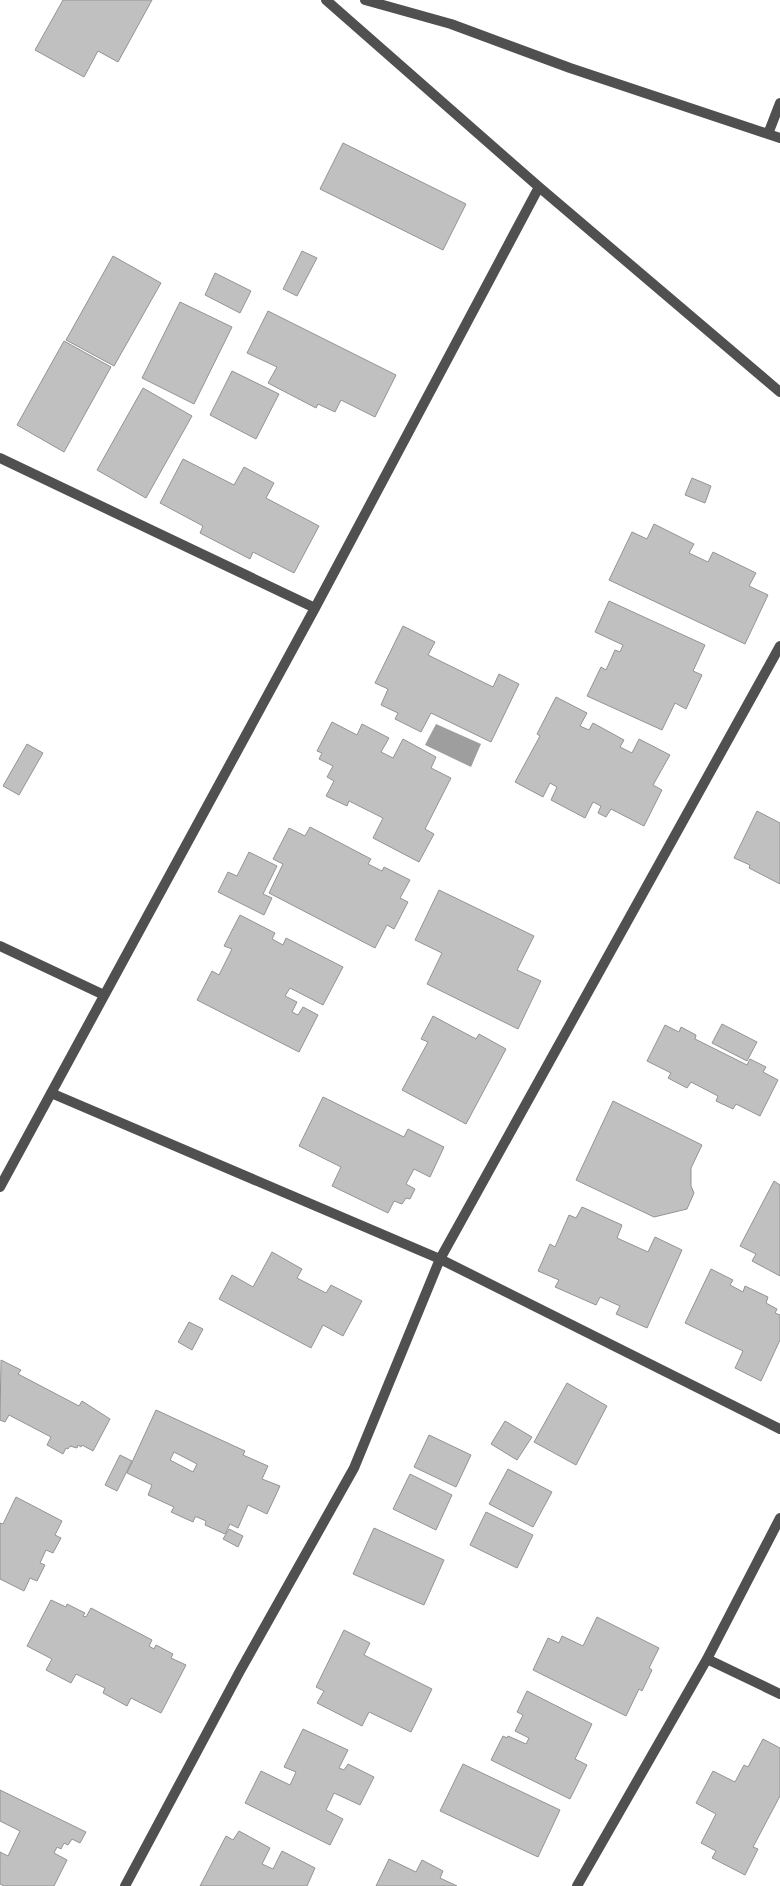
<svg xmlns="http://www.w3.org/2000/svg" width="780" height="1886" font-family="'IBM Plex Sans',sans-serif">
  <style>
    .water { fill: #9e9e9e }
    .building { fill: #c0c0c0; stroke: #949494; fill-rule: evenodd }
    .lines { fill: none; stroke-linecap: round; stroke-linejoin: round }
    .minor { stroke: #505050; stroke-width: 10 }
  </style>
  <rect width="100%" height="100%" fill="#fff"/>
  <path class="water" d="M436 724 481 744 471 767 425 745Z"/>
  <path class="building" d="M63 0H152L118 62 98 51 84 77 35 50Z
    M343 143 466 204 443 250 320 189Z
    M302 251 317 258 297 296 283 289Z
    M113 256 161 283 114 366 66 340Z
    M215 273 251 291 240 313 205 295Z
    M180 302 232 327 194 404 142 378Z
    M268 311 396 375 375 417 341 400 335 412 318 404 316 408 268 383 277 367 247 353Z
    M64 341 111 367 64 452 17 425Z
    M232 371 279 394 256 439 210 415Z
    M143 388 192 416 146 498 97 470Z
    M183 459 234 485 244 467 274 483 266 498 319 526 294 573 253 552 250 559 200 533 203 526 160 503Z
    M692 478 711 486 705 503 685 495Z
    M654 524 694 544 689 553 708 562 713 552 756 573 749 586 768 595 745 644 609 580 632 532 647 539Z
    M609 601 705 645 693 671 702 675 686 709 675 703 662 730 587 696 601 667 606 670 615 650 620 652 623 645 595 632Z
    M403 626 435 642 428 655 493 687 499 674 519 684 491 742 431 713 421 732 395 719 398 713 381 705 388 689 375 683Z
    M556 697 587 713 580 726 589 730 593 723 624 740 620 747 632 753 639 739 670 755 653 785 662 790 644 826 611 809 606 817 598 813 601 806 593 802 585 818 551 800 557 787 550 783 543 797 515 782 540 736 537 734Z
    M332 722 357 735 362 724 389 738 381 752 393 758 403 739 436 757 431 768 451 778 425 829 434 834 419 862 373 838 383 818 349 801 347 806 326 796 334 781 327 777 333 766 319 759 322 753 317 751Z
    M27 744 43 753 19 795 3 786Z
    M757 811 780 823V884L749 868 750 865 734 858Z
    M310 827 371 859 368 864 382 871 384 867 410 880 400 898 408 902 394 929 387 925 375 948 269 893 283 864 273 859 289 828 305 836Z
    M249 852 277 866 263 894 272 898 264 915 218 892 228 872 237 876Z
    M439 890 534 936 517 970 541 981 518 1029 427 984 442 953 415 940Z
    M240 915 275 933 272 939 283 945 286 938 343 967 323 1005 290 988 285 996 297 1002 292 1012 298 1015 303 1007 318 1015 299 1052 197 1000 212 971 219 975 232 949 224 946Z
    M433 1016 476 1039 479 1034 506 1049 466 1124 402 1090 428 1042 421 1039Z
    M722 1024 757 1042 747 1061 712 1043Z
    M665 1025 679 1032 681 1027 696 1035 695 1039 747 1065 750 1059 766 1067 763 1072 778 1080 760 1116 736 1104 733 1109 716 1101 718 1096 691 1082 687 1088 668 1078 671 1073 647 1061Z
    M323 1097 404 1137 408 1129 444 1147 430 1177 414 1169 406 1184 415 1189 410 1199 406 1198 402 1204 394 1201 388 1213 332 1186 341 1167 299 1146Z
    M613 1101 702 1145 691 1168V1186L694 1193 687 1209 654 1217 576 1180Z
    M774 1181 780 1185V1276L752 1261 756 1254 740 1246Z
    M582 1207 622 1225 617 1238 648 1252 655 1237 682 1250 647 1328 616 1314 620 1306 600 1297 596 1305 555 1287 559 1280 538 1271 550 1244 555 1247 569 1215 576 1218Z
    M272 1252 302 1269 297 1278 326 1293 331 1285 362 1301 343 1336 323 1325 311 1348 219 1299 232 1275 253 1287Z
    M711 1269 733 1280 730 1285 743 1292 745 1286 768 1297 766 1303 777 1309 775 1313 780 1315V1340L761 1381 735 1368 743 1351 685 1323Z
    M189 1322 203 1329 192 1350 178 1342Z
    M1 1360 21 1370 18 1374 79 1406 82 1401 110 1419 93 1451 82 1445 81 1447 78 1445 77 1448 70 1446 68 1449 66 1448 63 1454 47 1445 51 1437 9 1415 5 1422 0 1420Z
    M567 1383 607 1406 576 1465 534 1442Z
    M156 1410 245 1451 243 1455 268 1466 262 1479 280 1486 267 1514 248 1505 238 1528 230 1524 225 1534 205 1525 206 1521 197 1517H195L193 1522 171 1512 174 1507 148 1495 152 1485 127 1473ZM174 1452 197 1464 193 1472 170 1460Z
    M505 1421 532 1437 517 1460 491 1444Z
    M429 1435 471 1455 456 1487 414 1467Z
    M120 1455 132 1461 117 1491 105 1485Z
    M508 1469 552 1492 533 1527 489 1504Z
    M410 1474 452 1495 436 1530 393 1509Z
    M16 1497 62 1521 55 1535 61 1538 53 1553 46 1550 40 1563 45 1565 37 1581 30 1578 24 1591 0 1579V1523L3 1524Z
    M486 1512 533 1535 517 1568 470 1545Z
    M374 1528 444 1560 424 1605 353 1574Z
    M229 1529 243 1536 238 1547 223 1539Z
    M51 1600 66 1607 67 1604 85 1613 83 1616 86 1617 91 1608 152 1640 149 1646 154 1649 156 1645 173 1654 171 1658 186 1665 161 1713 131 1698 127 1706 103 1693 105 1688 76 1674 71 1683 46 1670 52 1659 27 1646Z
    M597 1617 659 1648 649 1668 652 1670 642 1691 639 1689 626 1716 533 1670 548 1638 559 1643 562 1636 583 1646Z
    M344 1630 370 1643 364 1655 432 1689 411 1732 369 1712 362 1726 317 1703 324 1691 316 1687Z
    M527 1691 592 1724 575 1759 587 1765 570 1799 491 1760 503 1736 507 1738 508 1736 526 1744 529 1738 515 1731 523 1715 517 1712Z
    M303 1729 348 1750 339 1768 344 1770 348 1764 374 1777 360 1805 334 1793 326 1810 343 1819 330 1845 245 1803 261 1771 290 1785 296 1772 284 1767Z
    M763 1739 780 1748V1796L753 1847 758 1849 745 1875 712 1858 716 1851 701 1843 716 1814 696 1803 713 1771 735 1782 744 1765 748 1767Z
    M463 1764 560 1810 538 1857 440 1811Z
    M0 1790 86 1832 80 1843 72 1839 68 1845 64 1843 61 1849 57 1847 54 1853 67 1860 54 1886H4L0 1884V1852L8 1856 20 1831 0 1821Z
    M239 1831 270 1848 262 1864 273 1869 282 1851 315 1868 307 1886H200L226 1836 233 1840Z
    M389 1859 416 1872 422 1860 443 1871 440 1878 457 1886H376Z"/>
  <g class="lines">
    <path class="minor" d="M326 0 539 187 780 392
      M365 0 451 24 570 68 780 138
      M768 134 780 103
      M0 458 315 608
      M0 946 104 995
      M51 1093 440 1259 780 1429
      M0 1187 315 608 539 187
      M707 1659 780 1694
      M125 1886 240 1671 354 1468 440 1259 780 646
      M577 1886 707 1659 780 1518"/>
  </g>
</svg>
